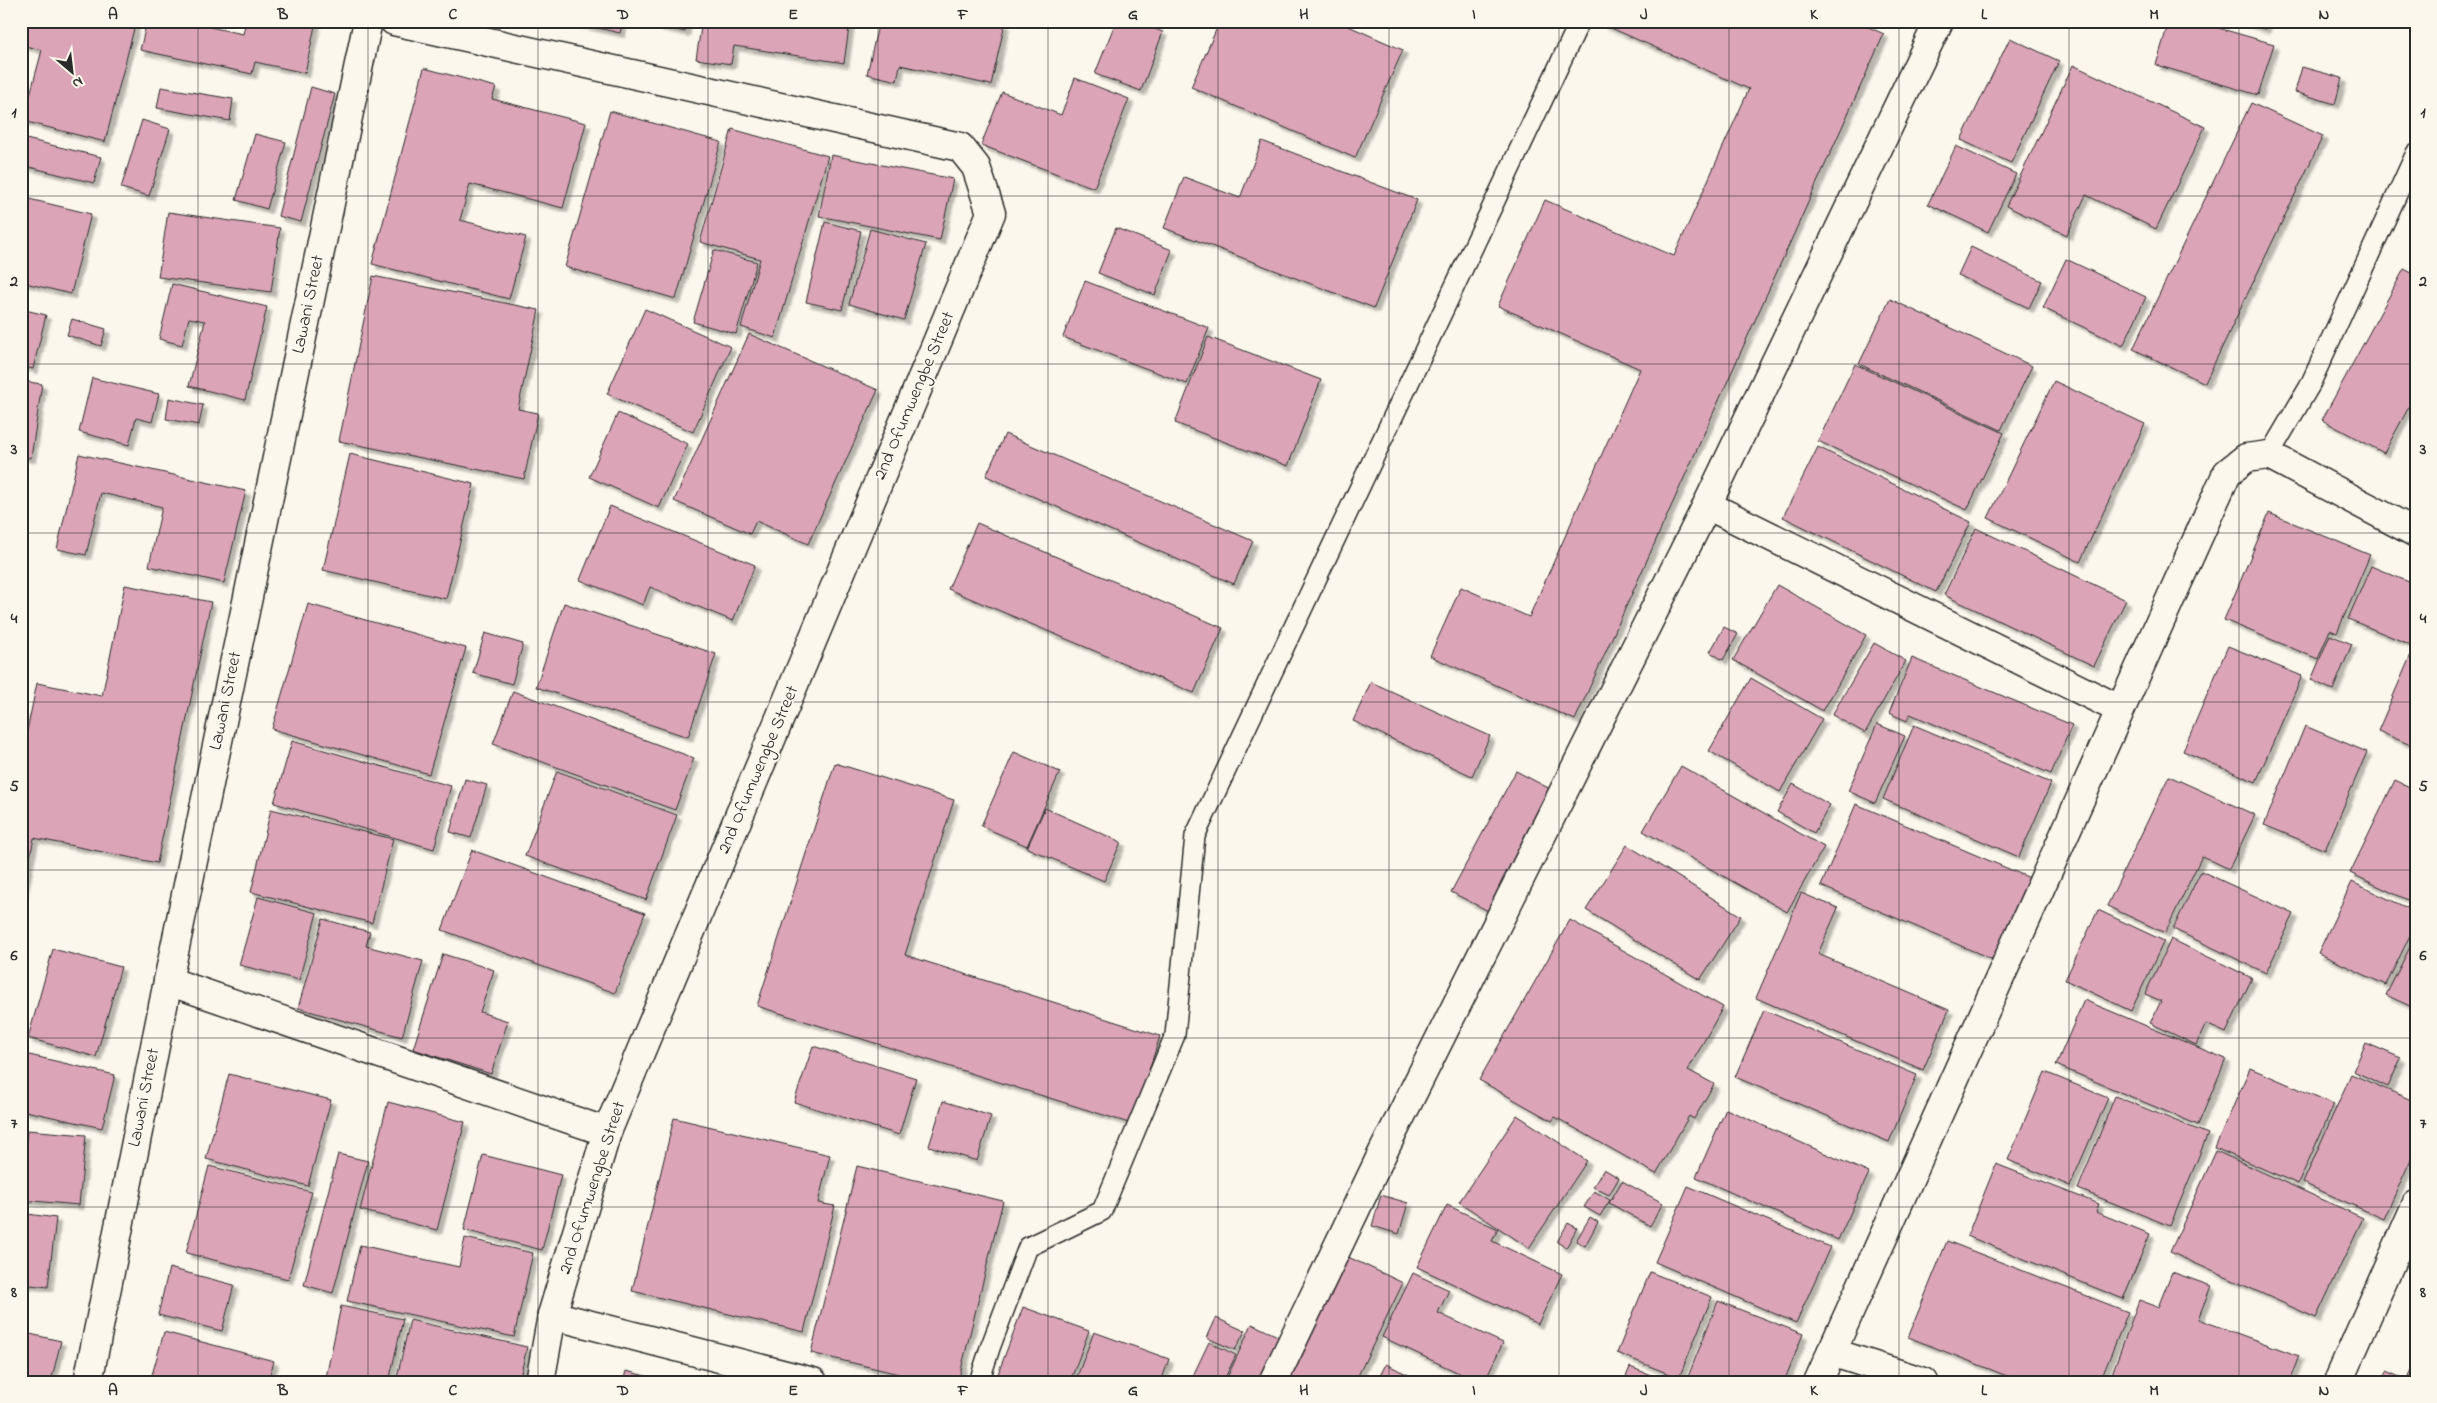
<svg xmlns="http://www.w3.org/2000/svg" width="2437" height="1403" font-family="'Indie Flower',sans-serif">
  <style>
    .building { fill: #dca4b7; stroke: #2b2b2b; filter: url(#shadow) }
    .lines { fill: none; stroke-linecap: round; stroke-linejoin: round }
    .service-casing { stroke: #2b2b2b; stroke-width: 22 }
    .minor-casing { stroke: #2b2b2b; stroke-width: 31 }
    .service { stroke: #fbf7ec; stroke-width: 19 }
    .minor { stroke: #fbf7ec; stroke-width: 28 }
    .grid { fill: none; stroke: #2b2b2b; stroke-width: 1; stroke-opacity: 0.55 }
    .labels { text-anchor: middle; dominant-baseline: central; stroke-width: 4; stroke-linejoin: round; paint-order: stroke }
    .street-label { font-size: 18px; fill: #2b2b2b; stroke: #fbf7ec }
    .neatline { fill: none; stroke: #2b2b2b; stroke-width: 2 }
    .grid-label { font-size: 16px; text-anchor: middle; font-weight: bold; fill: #2b2b2b }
  </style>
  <defs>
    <filter id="shadow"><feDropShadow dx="4.5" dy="4.5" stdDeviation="1" flood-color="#0004"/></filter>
  </defs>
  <rect width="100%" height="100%" fill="#fbf7ec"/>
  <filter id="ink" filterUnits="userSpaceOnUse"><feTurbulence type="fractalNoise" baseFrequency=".02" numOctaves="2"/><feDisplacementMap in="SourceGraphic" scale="10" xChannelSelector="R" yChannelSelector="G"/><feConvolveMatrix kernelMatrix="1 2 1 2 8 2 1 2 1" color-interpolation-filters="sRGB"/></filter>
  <g filter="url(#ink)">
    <path class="building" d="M21 21H136L105 142 23 121 42 50 21 45Z
      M147 21H206L205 26 243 34 246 21H316L305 73 255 62 252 74 140 50Z
      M567 21H623L620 33Z
      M637 21H687L685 32Z
      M702 21H850L844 63 734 46 731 64 696 59Z
      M879 21 1005 23 991 85 900 65 897 81 867 74Z
      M1116 21H1133L1163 32 1141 91 1095 74Z
      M1220 21H1337L1403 50 1355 158 1191 87Z
      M1604 21H1855L1884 34 1575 720 1430 656 1461 587 1529 617 1640 369 1498 306 1545 200 1674 256 1749 89 1602 24Z
      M2169 21H2194L2274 44 2258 95 2156 65Z
      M2239 21H2268L2265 29Z
      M2010 38 2059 61 2011 163 1961 140Z
      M2073 65 2205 127 2156 229 2086 195 2067 235 2006 206Z
      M2302 67 2342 78 2335 104 2295 92Z
      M424 68 496 87 492 99 586 123 563 208 470 184 460 220 526 237 509 299 372 264Z
      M1075 78 1129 99 1094 188 981 145 1002 92 1061 115Z
      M161 87 233 99 230 121 157 108Z
      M311 87 335 94 301 222 278 216Z
      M2251 103 2323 136 2205 383 2133 349Z
      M610 111 721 142 676 299 565 267Z
      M142 120 170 129 149 196 121 188Z
      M732 129 828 156 775 338 741 327 760 259 700 242Z
      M255 134 286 142 267 209 236 200Z
      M22 138 101 157 94 183 21 165Z
      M1262 141 1417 200 1374 308 1164 228 1184 177 1240 198Z
      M1956 146 2016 174 1988 232 1928 204Z
      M831 155 953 179 940 240 819 216Z
      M21 197 91 214 71 294 21 282Z
      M168 212 280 228 271 292 158 277Z
      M825 222 861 231 842 310 806 302Z
      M1116 228 1172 250 1155 295 1098 273Z
      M870 229 926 244 904 320 849 304Z
      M1971 247 2042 281 2029 308 1958 275Z
      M714 250 757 262 736 334 693 322Z
      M2066 259 2146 297 2123 346 2043 308Z
      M2404 269 2416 275V394L2384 453 2322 420Z
      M373 276 539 310 518 409 538 413 524 479 339 441Z
      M1085 281 1209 328 1187 384 1063 337Z
      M172 284 267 307 245 400 189 386 205 321 189 318 182 345 159 339Z
      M1890 299 2032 366 2001 430 1859 364Z
      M21 309 46 315 33 369 21 366Z
      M645 309 731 347 693 432 607 394Z
      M72 319 106 329 101 346 67 335Z
      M749 334 878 390 808 544 756 521 750 534 674 501Z
      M1208 337 1321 380 1288 466 1175 423Z
      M1855 364 2004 433 1967 510 1818 441Z
      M92 378 159 394 152 422 136 418 129 445 79 432Z
      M21 381 42 384 31 458 21 457Z
      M2054 381 2145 424 2080 562 1988 518Z
      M169 398 203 405 199 425 166 419Z
      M618 413 688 444 659 508 589 477Z
      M1005 434 1253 541 1234 584 986 476Z
      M1818 447 1971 522 1936 592 1783 517Z
      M79 454 246 491 224 583 149 566 162 507 101 493 86 555 57 549Z
      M350 454 474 484 446 599 323 570Z
      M610 506 755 565 733 621 650 587 643 605 580 580Z
      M2269 513 2370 555 2337 633 2330 630 2318 659 2224 620Z
      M977 523 1223 628 1194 693 948 589Z
      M1976 528 2126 600 2094 666 1944 595Z
      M2371 566 2416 585V634L2411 645 2348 619Z
      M125 585 211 602 157 863 34 838 21 900V759L37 683 102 696Z
      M1777 585 1866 635 1823 711 1733 660Z
      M564 603 716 654 688 737 536 687Z
      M308 604 466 648 429 774 272 729Z
      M1724 627 1738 634 1723 660 1710 652Z
      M485 633 523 644 512 684 473 673Z
      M2330 635 2352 644 2333 690 2311 680Z
      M1874 643 1906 661 1865 733 1832 715Z
      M2416 643V745L2415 747 2378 731Z
      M2228 646 2302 676 2256 782 2183 751Z
      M1912 658 2072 725 2051 774 1910 714 1907 721 1889 713Z
      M1751 678 1822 719 1780 792 1709 751Z
      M1371 682 1490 736 1472 776 1353 721Z
      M513 691 694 758 675 810 493 744Z
      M1877 724 1905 736 1875 803 1848 791Z
      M1914 725 2051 783 2019 857 1883 799Z
      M2305 726 2367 752 2325 850 2264 825Z
      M292 741 451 786 434 849 274 803Z
      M1014 752 1060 772 1027 846 981 826Z
      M835 763 954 800 905 955 1160 1036 1132 1124 757 1006Z
      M1681 766 1824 847 1787 912 1643 831Z
      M557 771 677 815 646 900 525 856Z
      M1516 771 1556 792 1492 913 1451 892Z
      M2169 776 2255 815 2229 869 2202 856 2165 933 2107 906Z
      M465 779 487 785 471 838 450 832Z
      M2395 780 2416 790V904L2350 873Z
      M1793 784 1830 805 1814 833 1777 812Z
      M1856 804 2037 881 2001 963 1821 886Z
      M1045 808 1121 842 1104 881 1027 848Z
      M271 809 393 839 372 923 251 892Z
      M1627 845 1741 916 1700 980 1586 910Z
      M472 850 645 913 615 993 442 930Z
      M2201 871 2294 914 2266 973 2173 929Z
      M2352 882 2416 912V923L2386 985 2318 953Z
      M1801 893 1838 908 1818 954 1949 1010 1923 1070 1756 998Z
      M258 897 317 913 299 980 239 965Z
      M2098 910 2164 941 2131 1011 2065 980Z
      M323 919 370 932 366 946 423 961 402 1037 298 1008Z
      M1570 920 1723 1007 1688 1070 1714 1084 1694 1119 1689 1116 1656 1174 1555 1117 1552 1121 1479 1080Z
      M2416 935V1009L2386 995Z
      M2171 939 2252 978 2226 1033 2206 1024 2196 1045 2150 1023 2161 1001 2145 994Z
      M53 949 121 967 96 1057 28 1038Z
      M443 954 494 970 480 1012 508 1021 491 1074 413 1049Z
      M2084 1000 2226 1059 2198 1125 2056 1065Z
      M1764 1010 1917 1075 1889 1142 1735 1077Z
      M2366 1043 2401 1058 2388 1087 2353 1071Z
      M813 1046 916 1078 899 1135 794 1102Z
      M21 1053 115 1075 102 1128 21 1110Z
      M2250 1068 2334 1104 2298 1184 2215 1148Z
      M2045 1072 2108 1098 2070 1186 2008 1160Z
      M229 1074 331 1100 308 1186 206 1159Z
      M2351 1074 2416 1102V1148L2384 1219 2303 1183Z
      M2115 1096 2208 1134 2170 1226 2078 1189Z
      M943 1101 991 1116 977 1161 929 1146Z
      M388 1102 465 1122 437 1230 360 1210Z
      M1726 1109 1869 1173 1838 1240 1696 1177Z
      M1517 1115 1587 1161 1529 1248 1459 1202Z
      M674 1118 830 1155 818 1203 835 1206 804 1332 632 1291Z
      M27 1130 86 1135 79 1205 21 1200Z
      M2216 1151 2363 1218 2316 1318 2170 1252Z
      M338 1154 368 1161 333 1293 304 1285Z
      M483 1155 561 1175 542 1250 464 1230Z
      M1996 1164 2099 1204 2096 1212 2150 1234 2123 1299 1967 1236Z
      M209 1166 312 1192 288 1279 186 1253Z
      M857 1166 1003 1201 958 1382H932L811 1353Z
      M1604 1169 1619 1178 1609 1195 1593 1187Z
      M1622 1181 1663 1203 1650 1226 1609 1203Z
      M1688 1186 1830 1247 1796 1323 1655 1262Z
      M1594 1191 1610 1200 1600 1216 1584 1207Z
      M1381 1195 1408 1203 1399 1234 1372 1226Z
      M1447 1205 1498 1229 1492 1241 1562 1274 1538 1324 1417 1267Z
      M21 1213 56 1218 48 1287 21 1284Z
      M1590 1217 1598 1222 1585 1246 1576 1241Z
      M1568 1223 1577 1228 1566 1248 1557 1242Z
      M465 1238 533 1253 514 1337 347 1301 360 1245 459 1267Z
      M1947 1241 2128 1312 2100 1382H2022L1908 1337Z
      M1342 1254 1403 1283 1355 1382H1280Z
      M169 1268 234 1285 222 1331 158 1315Z
      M1650 1272 1712 1297 1679 1378 1617 1353Z
      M2172 1272 2211 1286 2198 1319 2299 1356 2289 1382H2109L2139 1300 2158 1307Z
      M1413 1273 1449 1290 1438 1313 1503 1343 1484 1382H1478L1382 1337Z
      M1718 1301 1803 1334 1784 1382H1686Z
      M341 1306 403 1319 389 1382H325Z
      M1023 1307 1089 1331 1070 1382H1004L996 1379Z
      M1216 1318 1245 1331 1235 1350 1207 1338Z
      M410 1320 527 1347 519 1382H396Z
      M1252 1324 1284 1339 1264 1382H1225Z
      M21 1332 61 1341 51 1382H21Z
      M164 1332 274 1361 268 1382H150Z
      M1094 1332 1169 1359 1161 1382H1075Z
      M1209 1342 1236 1355 1223 1382H1190Z
      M2416 1359V1379L2408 1376Z
      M1386 1364 1423 1382H1377Z
      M1630 1367 1669 1382H1624Z
      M626 1371 670 1382H623Z
      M2387 1371 2412 1382H2382Z"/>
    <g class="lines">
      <g class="service-casing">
        <path id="service" d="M2269 455 2309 387 2416 153
          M979 1382 990 1348 1028 1247 1102 1211 1175 1035 1195 836 1580 21"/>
      </g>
      <g class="minor-casing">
        <g id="minor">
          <path d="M394 21 960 147 976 167 991 213 607 1132 552 1315 540 1382"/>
          <path d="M1707 505 2119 709"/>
          <path d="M168 981 607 1132"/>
          <path d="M552 1315 813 1382"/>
          <path d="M1831 1352 1924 1382"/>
          <path id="s1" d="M88 1382 168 981 368 21"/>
          <path d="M1273 1382 1382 1154 1707 505 1939 21"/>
          <path d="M1818 1382 2227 473 2246 458 2269 455 2416 533"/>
          <path d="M2338 1382 2416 1205"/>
        </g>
      </g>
      <use href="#service" class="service"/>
      <use href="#minor" class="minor"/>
    </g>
  </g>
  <path class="grid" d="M198 21V1382M368 21V1382M538 21V1382M708 21V1382M878 21V1382M1048 21V1382M1218 21V1382M1389 21V1382M1559 21V1382M1729 21V1382M1899 21V1382M2069 21V1382M2239 21V1382M21 196H2416M21 364H2416M21 533H2416M21 702H2416M21 870H2416M21 1038H2416M21 1207H2416"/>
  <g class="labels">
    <g class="street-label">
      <text stroke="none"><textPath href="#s1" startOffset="1100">Lawani Street</textPath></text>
      <text transform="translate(915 396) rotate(-67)">2nd Ofumwengbe Street</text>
      <text stroke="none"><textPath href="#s1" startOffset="695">Lawani Street</textPath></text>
      <text transform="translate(759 770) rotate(-67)">2nd Ofumwengbe Street</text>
      <text stroke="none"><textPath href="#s1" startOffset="290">Lawani Street</textPath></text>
      <text transform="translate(593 1188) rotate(-72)">2nd Ofumwengbe Street</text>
    </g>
  </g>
  <rect width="2437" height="1403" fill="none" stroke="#fbf7ec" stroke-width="55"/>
  <g transform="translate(72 72) rotate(152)" stroke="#fbf7ec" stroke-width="4" paint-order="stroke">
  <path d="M0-4L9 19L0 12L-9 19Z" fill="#2b2b2b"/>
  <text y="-8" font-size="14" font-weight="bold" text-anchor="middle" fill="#2b2b2b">N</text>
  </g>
  <rect x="28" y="28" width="2382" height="1348" class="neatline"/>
  <g class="grid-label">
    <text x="113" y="19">A</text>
    <text x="283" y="19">B</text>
    <text x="453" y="19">C</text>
    <text x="623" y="19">D</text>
    <text x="793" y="19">E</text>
    <text x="963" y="19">F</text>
    <text x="1133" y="19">G</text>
    <text x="1304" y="19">H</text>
    <text x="1474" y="19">I</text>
    <text x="1644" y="19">J</text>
    <text x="1814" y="19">K</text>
    <text x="1984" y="19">L</text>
    <text x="2154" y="19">M</text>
    <text x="2324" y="19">N</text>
    <text x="14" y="117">1</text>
    <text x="2423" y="117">1</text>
    <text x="14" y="286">2</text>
    <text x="2423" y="286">2</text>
    <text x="14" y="454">3</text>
    <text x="2423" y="454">3</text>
    <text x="14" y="623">4</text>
    <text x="2423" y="623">4</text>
    <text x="14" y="791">5</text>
    <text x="2423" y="791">5</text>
    <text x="14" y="960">6</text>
    <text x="2423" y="960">6</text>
    <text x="14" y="1128">7</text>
    <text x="2423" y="1128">7</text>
    <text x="14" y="1297">8</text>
    <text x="2423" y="1297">8</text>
    <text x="113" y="1395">A</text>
    <text x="283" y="1395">B</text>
    <text x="453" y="1395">C</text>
    <text x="623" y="1395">D</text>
    <text x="793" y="1395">E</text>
    <text x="963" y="1395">F</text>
    <text x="1133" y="1395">G</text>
    <text x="1304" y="1395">H</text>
    <text x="1474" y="1395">I</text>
    <text x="1644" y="1395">J</text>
    <text x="1814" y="1395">K</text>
    <text x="1984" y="1395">L</text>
    <text x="2154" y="1395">M</text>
    <text x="2324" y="1395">N</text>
  </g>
</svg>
